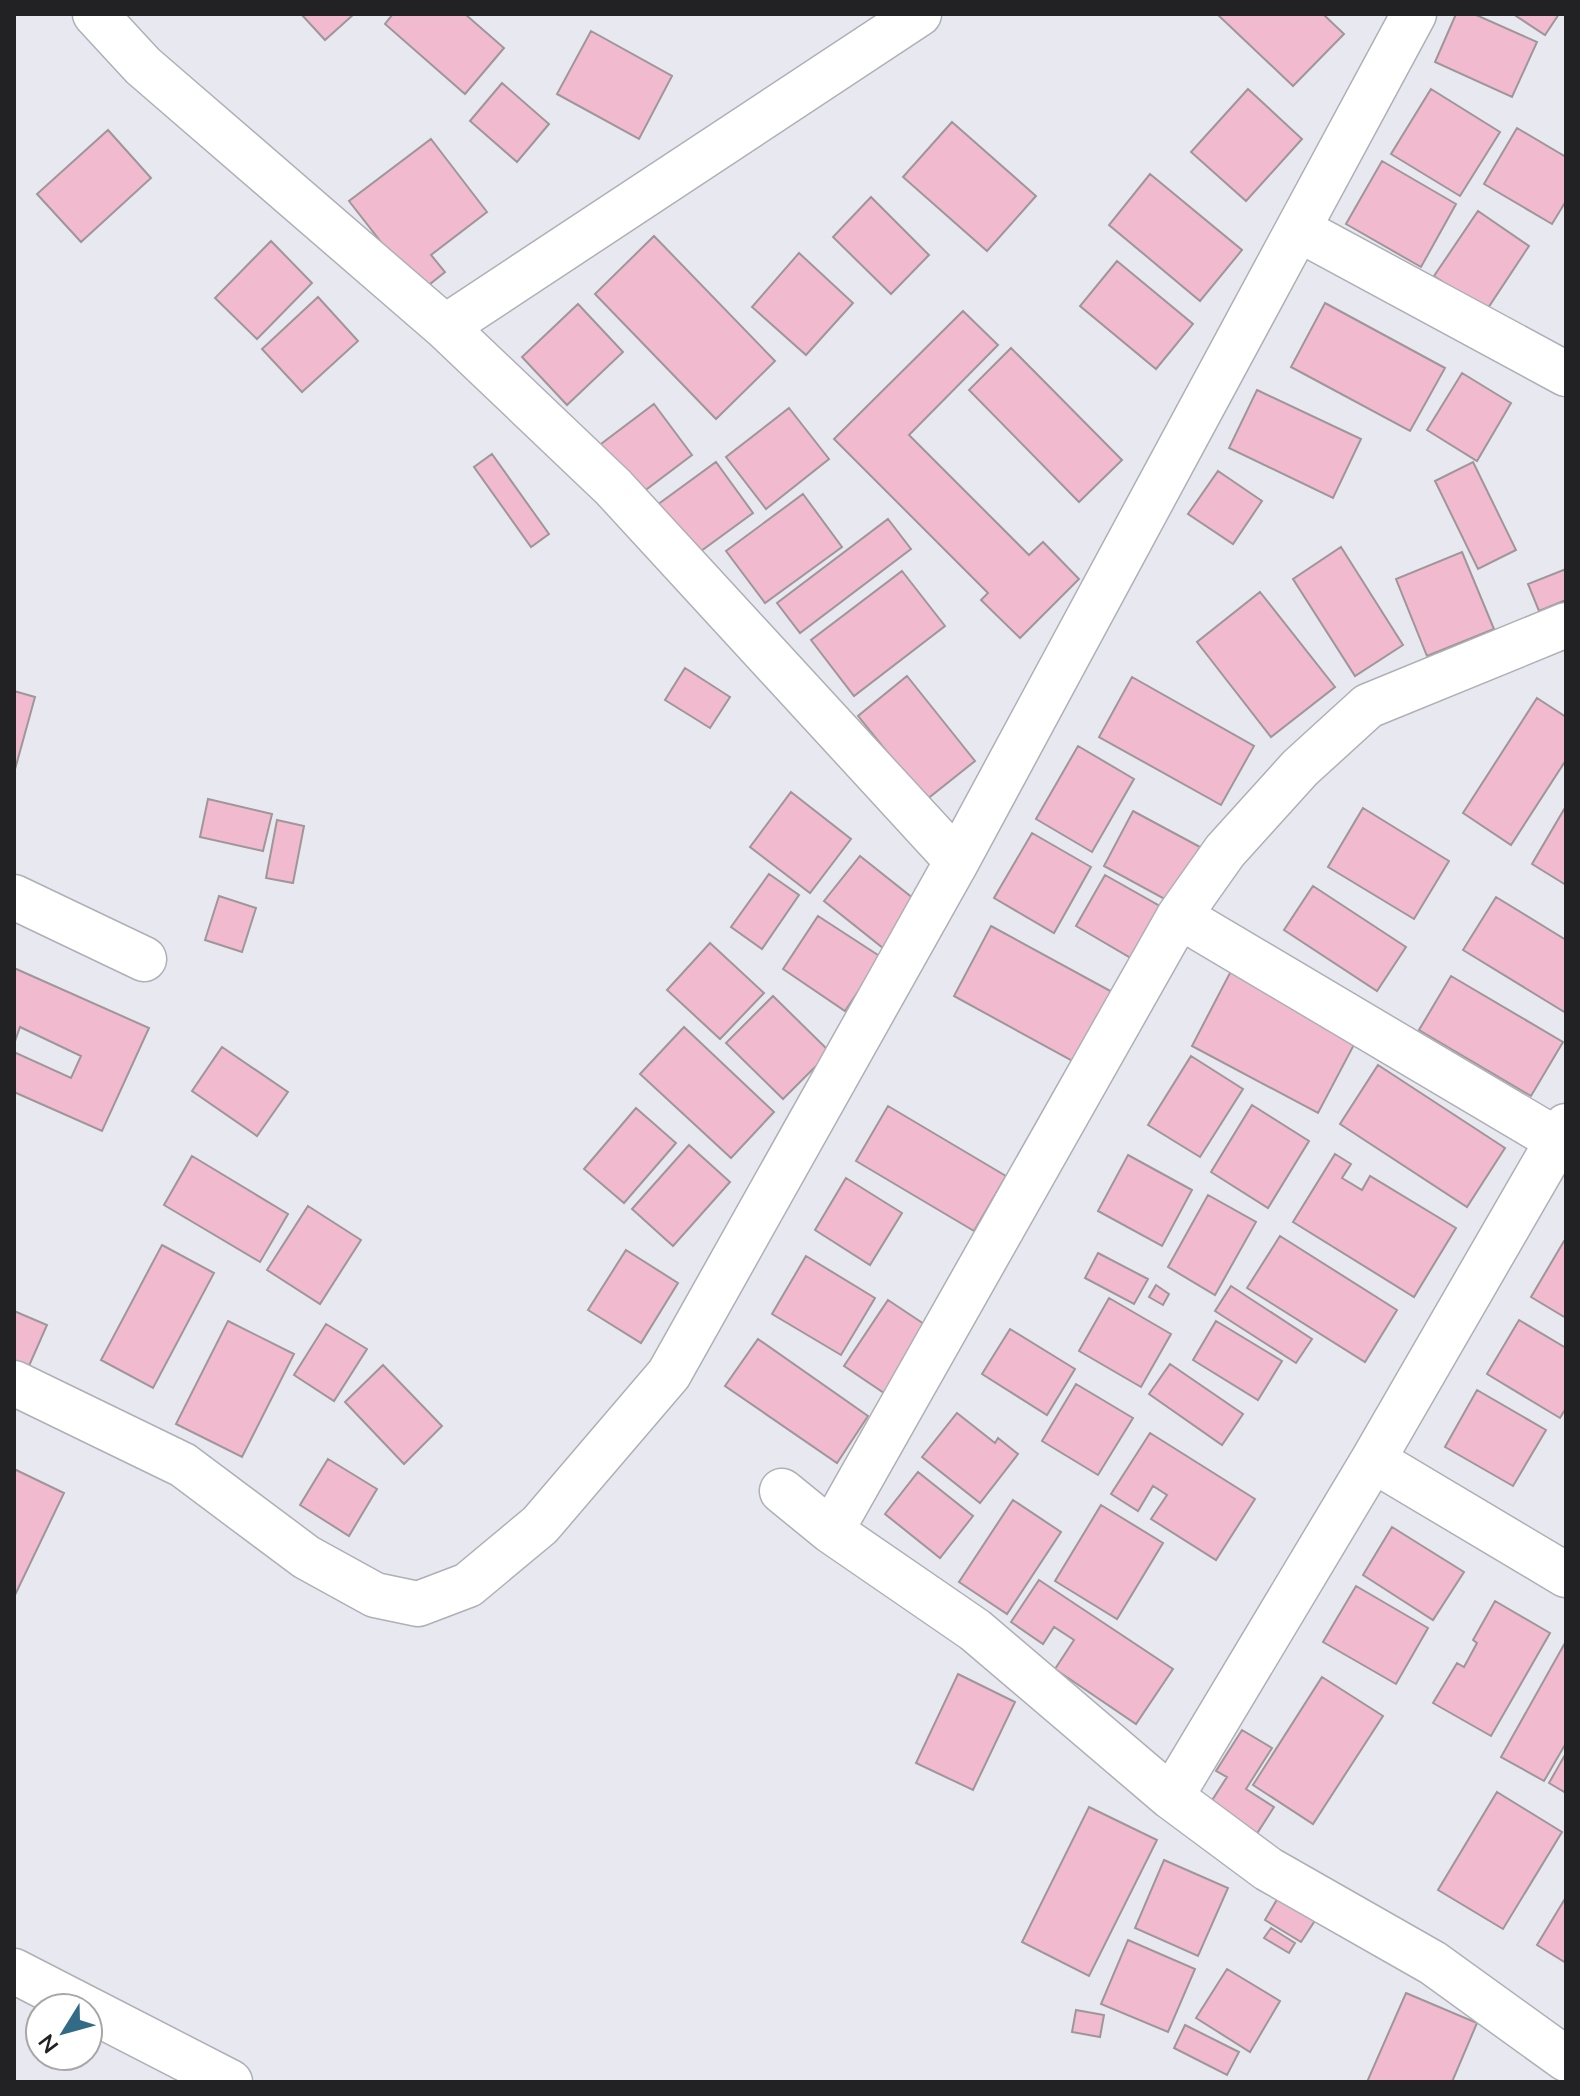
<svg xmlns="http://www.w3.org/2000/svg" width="1580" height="2096" font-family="Mulish,sans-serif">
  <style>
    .building { fill: #f2bace; stroke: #9e9699; stroke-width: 2 }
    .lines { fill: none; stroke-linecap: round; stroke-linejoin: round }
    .minor-casing { stroke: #afafb6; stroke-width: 47 }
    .minor { stroke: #fff; stroke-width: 44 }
  </style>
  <rect width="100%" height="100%" fill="#e8e9f0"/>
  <path class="building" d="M301 14H354L325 40Z
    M393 14H465L504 48 465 94 385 24Z
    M1217 14H1323L1344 34 1293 86Z
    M1456 14H1474L1537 42 1512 97 1435 62Z
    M1513 14H1559L1545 35Z
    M591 31 672 76 639 139 557 94Z
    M502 83 549 124 517 162 470 121Z
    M1248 89 1302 139 1246 201 1191 152Z
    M1431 89 1500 132 1460 196 1391 154Z
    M952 122 1036 196 987 251 903 177Z
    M1517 128 1566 157V201L1552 224 1484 184Z
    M108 130 151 178 81 242 37 194Z
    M431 139 487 212 431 255 445 272 420 292 349 201Z
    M1382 161 1456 204 1421 267 1346 224Z
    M1150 174 1242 250 1200 301 1109 225Z
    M871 197 929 255 891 294 833 237Z
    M1478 211 1529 246 1486 311 1434 276Z
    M654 236 775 361 716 419 595 294Z
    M271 241 312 283 257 339 215 298Z
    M799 253 853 303 806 355 752 307Z
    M1117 261 1193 324 1156 369 1080 306Z
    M318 297 358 341 302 392 262 349Z
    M1325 303 1445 368 1410 431 1291 367Z
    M578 304 623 352 567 405 522 357Z
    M963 311 998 345 909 435 1029 555 1043 542 1079 579 1020 638 981 600 988 593 834 439Z
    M1011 348 1122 460 1079 502 969 390Z
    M1462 373 1511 403 1477 461 1427 430Z
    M1257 390 1361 439 1333 498 1229 448Z
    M654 404 692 455 635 498 597 447Z
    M789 408 829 459 766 509 726 457Z
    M492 454 549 534 531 547 474 467Z
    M716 462 753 513 690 559 653 508Z
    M1473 462 1516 550 1478 569 1435 481Z
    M1218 471 1262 501 1233 544 1188 514Z
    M803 494 842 547 765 603 726 551Z
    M888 519 911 549 800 633 777 603Z
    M1341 547 1403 645 1355 676 1293 579Z
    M1462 552 1494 629 1427 656 1396 579Z
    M1566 569V600L1539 611 1528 584Z
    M902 571 945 626 854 696 811 640Z
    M1260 592 1335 687 1271 737 1197 642Z
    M685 668 730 697 710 728 665 700Z
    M907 676 975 761 926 800 858 716Z
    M1132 677 1254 746 1221 805 1099 737Z
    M14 691 35 697 14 773Z
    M1537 698 1566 717V760L1511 845 1463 813Z
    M1078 746 1134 779 1092 852 1036 819Z
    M791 792 851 839 810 893 750 847Z
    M208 799 272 814 263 851 200 837Z
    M1566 806V885L1532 864Z
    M1363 808 1449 861 1414 919 1328 867Z
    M1133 811 1200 847 1170 902 1104 866Z
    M277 820 304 826 293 883 266 878Z
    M1032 833 1091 867 1054 933 994 898Z
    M860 856 919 903 883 948 824 901Z
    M769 874 799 895 762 949 731 927Z
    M1105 875 1165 909 1136 961 1076 926Z
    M1313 886 1406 947 1377 991 1284 930Z
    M219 896 256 908 242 952 205 940Z
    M1496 897 1566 940V1013L1463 950Z
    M818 916 881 957 845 1011 783 969Z
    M991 926 1114 993 1076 1063 954 996Z
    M710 943 764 993 720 1039 667 990Z
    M14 968 149 1028 102 1131 14 1092V1052L71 1078 81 1056 20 1027 14 1044Z
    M1231 971 1357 1039 1318 1113 1192 1046Z
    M1451 976 1563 1042 1531 1096 1419 1030Z
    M773 996 830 1052 783 1099 726 1043Z
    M684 1027 774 1112 731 1158 640 1074Z
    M222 1047 288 1092 257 1136 192 1091Z
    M1191 1056 1243 1089 1200 1157 1148 1125Z
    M1378 1065 1505 1148 1467 1207 1340 1124Z
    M1252 1105 1309 1141 1268 1208 1211 1172Z
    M888 1106 1006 1176 974 1231 856 1161Z
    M636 1108 676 1143 624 1203 584 1169Z
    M689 1145 730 1182 673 1246 632 1209Z
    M1335 1154 1351 1164 1342 1178 1362 1190 1370 1176 1456 1228 1414 1297 1293 1222Z
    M1128 1155 1192 1190 1162 1246 1098 1211Z
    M192 1156 288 1214 260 1262 164 1205Z
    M846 1178 902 1213 870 1265 815 1230Z
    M1208 1195 1256 1222 1215 1295 1168 1267Z
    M308 1206 361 1240 320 1304 267 1270Z
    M1280 1236 1397 1310 1365 1362 1247 1288Z
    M1564 1241 1566 1242V1318L1531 1297Z
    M162 1245 214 1273 153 1388 101 1360Z
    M626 1250 678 1283 641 1343 588 1310Z
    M1098 1253 1148 1279 1134 1304 1085 1278Z
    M806 1256 875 1298 841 1355 772 1314Z
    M1156 1285 1169 1294 1163 1305 1149 1297Z
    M1231 1286 1312 1339 1296 1363 1215 1311Z
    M1109 1298 1171 1334 1141 1387 1079 1351Z
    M888 1300 933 1330 890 1397 844 1366Z
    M14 1311 47 1325 25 1375 14 1370Z
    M1519 1320 1566 1348V1408L1560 1418 1487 1374Z
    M228 1321 294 1354 242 1457 176 1424Z
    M1216 1321 1282 1361 1258 1400 1193 1360Z
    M326 1324 367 1349 334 1401 294 1375Z
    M1010 1329 1075 1369 1047 1415 982 1374Z
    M758 1339 868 1416 837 1463 725 1386Z
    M1170 1364 1243 1414 1222 1445 1149 1394Z
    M383 1365 442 1426 404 1464 345 1402Z
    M1076 1384 1133 1418 1098 1475 1042 1441Z
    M1477 1390 1546 1430 1513 1486 1445 1447Z
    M957 1413 995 1443 998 1438 1018 1454 980 1503 922 1457Z
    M1150 1433 1255 1499 1216 1560 1151 1519 1167 1495 1153 1486 1138 1511 1111 1494Z
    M328 1459 377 1489 349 1536 300 1505Z
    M14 1469 64 1493 14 1597Z
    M918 1472 973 1516 940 1558 885 1514Z
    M1013 1500 1061 1532 1007 1614 959 1582Z
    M1101 1505 1163 1543 1117 1619 1055 1581Z
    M1392 1527 1464 1572 1433 1620 1363 1575Z
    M1039 1580 1173 1669 1136 1724 1055 1669 1074 1640 1054 1627 1043 1644 1011 1622Z
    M1356 1586 1428 1628 1396 1684 1323 1642Z
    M1495 1601 1550 1633 1491 1736 1433 1703 1457 1663 1464 1667 1477 1643 1473 1640Z
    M1566 1641V1743L1544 1781 1501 1757Z
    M958 1674 1015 1702 973 1790 916 1763Z
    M1322 1677 1383 1716 1313 1824 1253 1785Z
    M1242 1730 1272 1748 1246 1789 1274 1807 1256 1835 1209 1805 1227 1777 1216 1771Z
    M1566 1753V1793L1549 1783Z
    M1497 1792 1562 1832 1503 1929 1438 1890Z
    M1089 1807 1157 1840 1089 1976 1022 1942Z
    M1164 1860 1228 1888 1198 1956 1135 1928Z
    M1279 1896 1316 1919 1301 1942 1265 1920Z
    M1566 1897V1963L1537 1945Z
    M1271 1928 1295 1943 1289 1953 1264 1938Z
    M1128 1940 1195 1969 1168 2032 1101 2004Z
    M1227 1969 1280 2001 1250 2052 1196 2018Z
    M1406 1993 1477 2023 1452 2082H1367Z
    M1076 2010 1104 2015 1100 2037 1072 2032Z
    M1185 2025 1239 2052 1227 2075 1174 2048Z"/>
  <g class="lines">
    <g class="minor-casing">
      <path id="minor" d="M95 14 143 66 445 327 613 487 957 861
        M1298 229 1566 374
        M445 327 919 14
        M14 897 144 959
        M1179 916 1557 1140
        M14 1383 183 1465 306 1557 375 1595 418 1604 468 1585 540 1525 669 1374 957 861 1414 14
        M1373 1460 1566 1575
        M782 1491 831 1531 975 1630 1171 1797 1268 1869 1433 1963 1566 2059
        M831 1531 1179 916 1225 851 1300 768 1368 706 1566 625
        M1171 1797 1373 1460 1566 1126
        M14 1971 86 2008
        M88 2009 230 2082"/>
    </g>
    <use href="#minor" class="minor"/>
  </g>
  <rect width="1580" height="2096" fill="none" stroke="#222224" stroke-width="32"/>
  <g transform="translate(64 2032) rotate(233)"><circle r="38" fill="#ffffff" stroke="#a7a7a7" stroke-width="2"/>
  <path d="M0-6L14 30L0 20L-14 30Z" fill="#326b85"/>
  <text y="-12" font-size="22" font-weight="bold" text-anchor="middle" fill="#222224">N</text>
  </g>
</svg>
